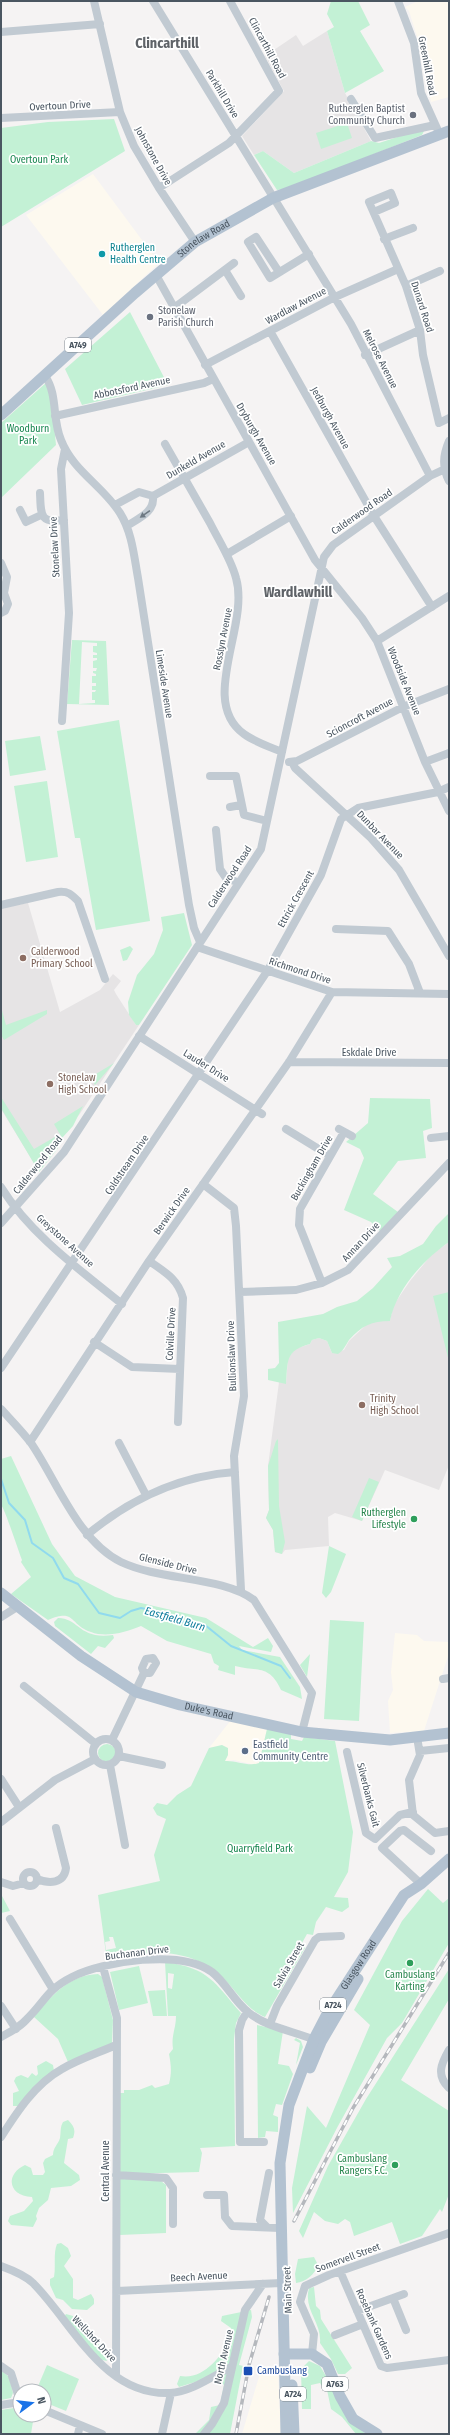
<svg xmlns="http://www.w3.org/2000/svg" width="450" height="2435" font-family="'Fira Sans Condensed',sans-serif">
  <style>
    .commercial { fill: #fdf9ef }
    .education { fill: #e6e4e5 }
    .green { fill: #c3f1d5; fill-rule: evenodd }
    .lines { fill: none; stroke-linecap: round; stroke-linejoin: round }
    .stream { stroke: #90daee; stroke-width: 2 }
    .minor { stroke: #c1cad2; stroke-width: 8 }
    .major { stroke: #b3c2d1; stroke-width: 11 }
    .rail-casing { stroke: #b5b8bd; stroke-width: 3.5 }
    .rail { stroke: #fff; stroke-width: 2; stroke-dasharray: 6; stroke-linecap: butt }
    .oneway { fill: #6e7983 }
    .worship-dot { fill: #6b7280; stroke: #fff; stroke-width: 1.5 }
    .culture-dot { fill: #0f9aa8; stroke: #fff; stroke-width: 1.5 }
    .education-dot { fill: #8d6e63; stroke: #fff; stroke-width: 1.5 }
    .leisure-dot { fill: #2e9e5b; stroke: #fff; stroke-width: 1.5 }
    .service-dot { fill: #5c6f8a; stroke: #fff; stroke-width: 1.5 }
    .transit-dot { fill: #1a4fb4; stroke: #fff; stroke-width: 1.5 }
    .labels { text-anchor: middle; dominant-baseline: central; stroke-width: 3.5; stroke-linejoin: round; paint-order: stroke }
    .shield { fill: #fff; stroke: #808990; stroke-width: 1 }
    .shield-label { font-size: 9px; font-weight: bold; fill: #4a5661 }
    .street-label { font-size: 10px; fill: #4a5661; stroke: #fff }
    .worship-label { font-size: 10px; fill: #5b616d; stroke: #fff; text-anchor: end }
    .park-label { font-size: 10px; fill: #17864f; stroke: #fff }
    .culture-label { font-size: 10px; fill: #0d838f; stroke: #fff; text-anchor: start }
    .education-label { font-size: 10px; fill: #785e54; stroke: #fff; text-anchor: start }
    .leisure-label { font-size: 10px; fill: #27864d; stroke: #fff; text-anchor: end }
    .service-label { font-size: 10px; fill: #4e5e75; stroke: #fff; text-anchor: start }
    .transit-label { font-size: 10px; fill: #164399; stroke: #fff; text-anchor: start }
    .water-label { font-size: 11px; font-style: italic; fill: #0c7c9b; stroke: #fff }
    .district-label { font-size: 14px; font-weight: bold; fill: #5f6368; stroke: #fff }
  </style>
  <rect width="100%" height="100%" fill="#f5f3f3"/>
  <path class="commercial" d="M418 1H449V97L431 102 420 46 409 11 405 7Z
    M93 174 159 263 103 315 26 215Z
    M395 1633 417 1635 424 1641 449 1642V1653L424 1731 390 1733 388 1701 393 1690 391 1672Z
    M231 1720 267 1729 259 1763 255 1765 234 1760 225 1761 228 1755 222 1745 209 1748Z
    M261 2370H278L281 2434H242Z"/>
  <path class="education" d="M327 31 345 93 371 141 294 173 263 151 254 155 242 136 284 91 265 56 296 35 303 46Z
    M28 903 60 1012 100 990 113 974 121 981 114 990 116 994 136 1025H139L79 1115 55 1137 57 1141 37 1168 1 1109V908Z
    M449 1242V1465L439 1490 385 1470 362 1521 335 1513 328 1517 329 1546 285 1550 282 1554 275 1552 273 1530 266 1518 269 1510 268 1466 279 1382 286 1383 288 1358 295 1349 310 1344 312 1340 319 1338 327 1341 332 1353 344 1350 349 1341 366 1325 377 1321H390L393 1306 410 1281 432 1254Z"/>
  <path class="green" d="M331 1H358L370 25 360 31 384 71 345 93 327 31 334 27 327 14Z
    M114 119 125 151 1 227V128L48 122Z
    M347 123 352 138 321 149 316 133Z
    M422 129H425L422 135 286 189 277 190 254 155 263 151 294 173 371 141 379 143Z
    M130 312 168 385 82 405 65 369Z
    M47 382 50 385 56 445 1 498V423Z
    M72 640 106 641 109 705 67 704ZM82 642 97 643V646H93V652L97 653V655H93V658H97V660L93 661V668H97L96 671H93V673L96 674V676H92V683H96V686H92V690H96L95 692H92V700H95V703L79 704Z
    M119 720 150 921 96 930 80 838H75L57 731Z
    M40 736 46 770 10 776 5 741Z
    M47 781 58 857 26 862 14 786Z
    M184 913 192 945 139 1025H136L129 1015 128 1002 137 975 154 954 163 930 161 917Z
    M130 946 133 949 127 960 123 961 120 950Z
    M1 1007 6 1025 47 1010V1014L4 1040 1 1035Z
    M114 1063 95 1085 91 1077Z
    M1 1097 34 1149 55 1137 59 1143 58 1148 39 1172 1 1108Z
    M370 1098 430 1099 432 1128 423 1131 426 1158 398 1161 373 1194 398 1212 380 1231 371 1222 344 1210 364 1158 360 1149 346 1142 368 1123Z
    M83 1106 73 1126 62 1138 54 1124Z
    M449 1213V1242C423 1260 396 1290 390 1321 372 1321 361 1326 349 1340 345 1346 344 1350 338 1354L332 1353 327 1341 319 1338 312 1340 310 1344C285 1351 288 1360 286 1384L268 1380V1369L275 1368 279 1363 278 1322 323 1314 337 1307 357 1301 373 1288 392 1267 387 1258 400 1256 423 1244 436 1226Z
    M449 1292V1362L433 1296Z
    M278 1439 279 1506 285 1542 282 1554 275 1552 273 1530 266 1518 269 1510 268 1466 276 1441Z
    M11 1456 52 1544 75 1576 115 1597 206 1618 253 1647 268 1638 273 1646 271 1652 239 1646 242 1650 280 1657 300 1687 302 1699 281 1690C269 1664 258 1672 235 1666V1675L218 1670 219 1666 214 1663 211 1654 167 1641 141 1626C127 1632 106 1638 91 1632 69 1625 76 1608 48 1620L11 1594 31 1577 21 1562 22 1560C18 1550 5 1509 1 1505V1459Z
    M369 1478 379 1482 362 1521 352 1517Z
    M329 1546 346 1554 331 1592 326 1598 322 1593Z
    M58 1618C79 1618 79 1640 113 1635L114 1638 105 1648 98 1646 91 1654 55 1626 54 1622Z
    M330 1620 364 1622 359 1721 324 1719Z
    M310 1654 307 1677 300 1665Z
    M267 1729 291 1734V1739L302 1741 304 1737 335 1741 353 1832 348 1872 334 1897 348 1898 349 1907 342 1912 326 1907 316 1922 313 1935 307 1934 302 1943 305 1948 265 2017C247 2009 240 1996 227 1982 194 1947 151 1949 107 1961L98 1895 160 1881 154 1855 166 1819 157 1815 153 1808 157 1803 167 1805 177 1795 191 1786 209 1748 222 1745 228 1748V1755L225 1761C235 1760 249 1767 259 1763ZM109 1937H113L116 1948 106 1950 105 1942 110 1941Z
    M98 1753a9 9 0 1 1 18 0a9 9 0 1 1-18 0Z
    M428 1889 443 1903 449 1898V1943L402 2023 387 2038 338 2126 293 2213 292 2188 307 2106 326 2128 370 2025 354 2010 402 1921Z
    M1 1894 10 1911 1 1913Z
    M165 1962C209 1968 214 1982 241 2013L236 2023 234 2039 235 2146 200 2148 202 2153 199 2172 120 2174 119 2093H124V2090H139L152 2085 155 2088 169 2084C172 2072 171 2065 169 2054L173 2049C171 2035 176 2029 176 2016H168ZM168 1973 174 1974 172 1989 168 1988Z
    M139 1966 148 2003 119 2010 110 1972Z
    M449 1969V1999L401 2080 449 2111V2194L442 2212 440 2209 422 2236 400 2244 392 2222 354 2236 350 2222 345 2219 338 2224 325 2221 314 2212 303 2238 299 2231 328 2166 366 2099Z
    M98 1974 102 1977 113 2020 112 2043 68 2062 58 2039 34 2017C51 1996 69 1975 98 1974Z
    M165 1990 167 2016H153L148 1991Z
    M257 2025 283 2031 278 2064 289 2066 293 2074 282 2105 276 2104 273 2115 278 2117V2132L266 2131 265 2137 258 2138Z
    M296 2038 301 2041 303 2047 296 2065 300 2043 294 2040Z
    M46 2061 53 2065 54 2071 18 2106H13V2093L19 2091 14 2081 16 2077 21 2075 28 2078 32 2073 36 2076 38 2074 37 2066Z
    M68 2120C74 2126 76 2130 73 2138L68 2139 64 2163 79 2175 80 2180 71 2186 51 2188 48 2200 39 2208 36 2216 37 2219 33 2227 11 2225 8 2221 10 2216 24 2211 33 2201 32 2197C9 2196 4 2175 25 2165L31 2168 33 2175H43L45 2172 43 2163 45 2159 53 2155C53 2147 58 2145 60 2138 61 2132 60 2127 63 2122Z
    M120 2178 161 2181 166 2185V2233L120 2235Z
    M61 2243 68 2248 71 2256 64 2266 73 2279V2298L78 2300 91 2294 94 2299V2304L87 2310 72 2309 63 2300 56 2298 50 2285V2279L54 2277C56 2266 53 2254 57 2244Z
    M314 2257 318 2265C315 2274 306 2282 296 2283L295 2274 298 2259Z
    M314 2287 316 2306 320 2310 321 2319 352 2368 345 2374H338L331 2359 320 2343C322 2322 303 2310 309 2288Z
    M251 2310 252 2317 239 2365 243 2366 230 2434H195L209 2420 211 2407 220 2405 224 2385 221 2382 224 2373 179 2387 177 2384 180 2376C204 2380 220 2357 231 2339L229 2334 231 2328 221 2321 222 2316Z
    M66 2314 73 2316 86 2333 104 2349 107 2361 98 2359 64 2317Z
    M309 2361 320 2366 356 2426 366 2434H356L342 2417 331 2409 326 2385 322 2386 320 2383 311 2385V2409H302L301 2369Z
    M47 2365 79 2379 66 2411 44 2402V2391H36Z
    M1 2370 9 2377 13 2393 11 2398 1 2400Z
    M20 2407V2415H34L31 2434H1V2410Z"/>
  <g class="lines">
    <path class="stream" d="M1 1479 9 1503 25 1520 32 1543 53 1558 64 1578 78 1584 99 1613 120 1618 131 1611 141 1608 155 1611 177 1621 205 1625 231 1646 281 1666 290 1678"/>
    <path class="minor" d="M94 1 120 112 134 146 159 188 195 242
      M153 1 351 324 430 476
      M398 1 414 43 421 93 440 135
      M1 32 100 24
      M351 99 375 138 435 125
      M1 118 120 112
      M159 188 229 143 279 91 230 1
      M374 212 395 203 391 193 369 202 406 286 420 330 423 355 439 423 449 418
      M384 239 413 228
      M225 270 241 296
      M279 272 256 237 248 242 270 278 309 254
      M156 275 315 560 362 618 377 641 425 762 449 811
      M406 286 440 271
      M174 308 234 263
      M270 331 374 516 432 607
      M365 355 420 330
      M205 365 335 297 398 269
      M45 376C58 394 52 420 61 440 73 471 103 486 120 513 132 532 134 556 138 578L189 905 194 928 200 942
      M55 416 204 383 213 379
      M449 441C443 455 442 467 449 481
      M165 444C180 470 195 497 210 523 219 541 231 559 236 578 250 626 198 701 244 734 255 742 270 747 282 752
      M40 493C41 514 39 524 64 520
      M115 505 139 492 153 496 249 442
      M20 510 26 522 41 515
      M127 526C139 518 155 512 153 496
      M227 554 291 516
      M1 563 7 577 4 593 8 604 5 611 1 613
      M377 641 449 596
      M62 721 69 613 61 469 65 449
      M289 762 297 761 403 707 449 689
      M292 762 295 768 371 838 399 870 449 956
      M425 762 449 753
      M210 776H236L244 815 267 821
      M230 807 241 805
      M216 830 220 869 226 878 237 882
      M1 905 58 892C68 891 71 894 78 901L105 979
      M336 929 388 931 409 964 420 993
      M197 947 332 992 449 994
      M139 1036 262 1114
      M289 1062 449 1063
      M286 1129 330 1156
      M339 1129 352 1136
      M431 1138 449 1136
      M203 1184 234 1208 236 1226 244 1396 234 1456 241 1590
      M1 1187C30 1234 79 1269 122 1304
      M1 1223 64 1152 261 849 324 557 333 545 430 476 449 467
      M149 1261C165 1272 178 1279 183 1298L178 1422
      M322 1283 299 1225 300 1209 344 1132
      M240 1292 296 1290 322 1283 348 1270 449 1163
      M94 1342 132 1367 180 1369
      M1 1368 268 970 321 875 341 819 358 808 438 792 449 787
      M1 1409C11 1420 22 1431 31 1443 57 1481 78 1541 121 1562 161 1581 222 1576 254 1600L312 1693 302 1732
      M30 1442 149 1261 289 1062 332 992
      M119 1443 146 1495
      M87 1535C130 1499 179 1476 235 1472
      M1 1617 17 1607
      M443 1679 449 1678
      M24 1686 96 1744
      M417 1737 420 1755 409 1780 413 1815 435 1833 449 1831
      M93 1752a13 13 0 1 1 26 0a13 13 0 1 1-26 0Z
      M112 1740 144 1673H150L156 1663 153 1658 146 1659 142 1668 144 1673
      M420 1751 449 1748
      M347 1752 366 1833 375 1839 400 1815 413 1812
      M119 1756 162 1765
      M110 1765 125 1845
      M1 1779 19 1807
      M1 1822 55 1780 95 1759
      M23 1879a7 7 0 1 1 14 0a7 7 0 1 1-14 0Z
      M37 1879C49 1884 64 1884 66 1868L56 1828
      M1 1882 13 1886 24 1883
      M421 1884 382 1848 400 1831 404 1830 431 1851
      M10 1919 52 1988
      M103 1967 117 2018 116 2376
      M1 2006 16 2029
      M247 2012 242 2020 239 2030 240 2142H264
      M270 2024 277 2006 315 1940 319 1937 341 1936
      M1 2037C10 2032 19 2028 26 2020 45 2002 46 1990 72 1977 104 1961 181 1949 212 1972 226 1983 234 2001 248 2012 267 2028 295 2031 317 2041
      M449 2050C441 2064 436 2075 449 2088
      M1 2137C17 2112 35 2084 62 2069 79 2059 98 2053 116 2045
      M116 2175 166 2178 173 2188V2224
      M207 2195H224L225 2217 232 2226 280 2228
      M267 2227 260 2220 269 2173
      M1 2266C12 2270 25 2275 33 2283 73 2323 103 2396 170 2393 191 2392 213 2376 231 2367
      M340 2271 381 2366 387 2368 449 2360
      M117 2291 281 2283
      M393 2298 404 2294
      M357 2311 393 2298 406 2330
      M335 2335 363 2324
      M312 2354 314 2334 300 2302 305 2286 329 2275 449 2233
      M1 2366 11 2373 20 2401
      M1 2405 20 2402
      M44 2410 102 2434
      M78 2434 80 2425
      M162 2434 171 2393
      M204 2434 212 2424 224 2403 245 2310 263 2284"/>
    <g class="major">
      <path id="s1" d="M1 415 135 293 195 242 273 198 449 131"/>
      <path id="s2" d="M1 1593 81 1656 136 1692 180 1705 302 1732 390 1740 449 1733"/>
      <path d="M310 2068 321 2042 358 1979"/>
      <path d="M284 2354H312L327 2364 340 2396 353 2419 377 2434"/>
      <path d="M292 2385 294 2434"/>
      <path id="s3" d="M286 2434 280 2163 289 2105 314 2039 327 2014 404 1895 421 1884 449 1859"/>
    </g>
    <g class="rail-casing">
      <path id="rail" d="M294 2221 353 2108 449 1953
        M236 2434 249 2365 269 2297"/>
    </g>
    <use href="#rail" class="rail"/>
  </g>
  <defs><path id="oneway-solid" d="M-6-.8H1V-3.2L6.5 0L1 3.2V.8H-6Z"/></defs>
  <use class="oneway" href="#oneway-solid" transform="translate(145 514) rotate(145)"/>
  <g class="worship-dot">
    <circle cx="413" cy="115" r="4"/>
    <circle cx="150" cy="317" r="4"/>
  </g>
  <circle class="culture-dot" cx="102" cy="254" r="4"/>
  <g class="education-dot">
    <circle cx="23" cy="958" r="4"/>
    <circle cx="50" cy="1084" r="4"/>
    <circle cx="362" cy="1405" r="4"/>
  </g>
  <g class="leisure-dot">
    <circle cx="414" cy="1519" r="4"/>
    <circle cx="410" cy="1963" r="4"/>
    <circle cx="395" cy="2165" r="4"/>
  </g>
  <circle class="service-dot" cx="245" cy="1751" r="4"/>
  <rect class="transit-dot" x="243" y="2366" width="10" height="10" rx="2"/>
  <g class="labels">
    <g class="shield">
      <rect x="65" y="338" width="26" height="14" rx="3"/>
      <rect x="320" y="1998" width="26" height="14" rx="3"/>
      <rect x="322" y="2377" width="26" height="14" rx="3"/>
      <rect x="280" y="2387" width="26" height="14" rx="3"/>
    </g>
    <g class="shield-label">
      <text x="78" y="345">A749</text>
      <text x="333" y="2005">A724</text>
      <text x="335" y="2384">A763</text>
      <text x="293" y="2394">A724</text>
    </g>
    <g class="street-label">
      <text transform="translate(267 48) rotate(62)">Clincarthill Road</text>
      <text transform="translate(427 66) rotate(79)">Greenhill Road</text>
      <text transform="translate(222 94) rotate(59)">Parkhill Drive</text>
      <text transform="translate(60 106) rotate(-3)">Overtoun Drive</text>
      <text transform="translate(153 156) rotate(61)">Johnstone Drive</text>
      <text stroke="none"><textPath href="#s1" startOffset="269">Stonelaw Road</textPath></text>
      <text transform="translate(296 306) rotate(-28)">Wardlaw Avenue</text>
      <text transform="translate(422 307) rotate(72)">Dunard Road</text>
      <text transform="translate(380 359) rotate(63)">Melrose Avenue</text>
      <text transform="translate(132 388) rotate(-12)">Abbotsford Avenue</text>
      <text transform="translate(330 418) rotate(61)">Jedburgh Avenue</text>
      <text transform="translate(256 434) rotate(60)">Dryburgh Avenue</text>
      <text transform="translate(196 460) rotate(-30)">Dunkeld Avenue</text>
      <text transform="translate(362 512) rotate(-35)">Calderwood Road</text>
      <text transform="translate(55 547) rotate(-93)">Stonelaw Drive</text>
      <text transform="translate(223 639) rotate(-79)">Rosslyn Avenue</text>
      <text transform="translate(404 681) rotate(68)">Woodside Avenue</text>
      <text transform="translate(164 684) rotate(81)">Limeside Avenue</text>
      <text transform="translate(360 718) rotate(-28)">Scioncroft Avenue</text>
      <text transform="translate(380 835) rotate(46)">Dunbar Avenue</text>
      <text transform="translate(230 877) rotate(-57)">Calderwood Road</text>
      <text transform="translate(296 899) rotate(-61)">Ettrick Crescent</text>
      <text transform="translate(300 971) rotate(18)">Richmond Drive</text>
      <text x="369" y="1053">Eskdale Drive</text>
      <text transform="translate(206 1066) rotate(32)">Lauder Drive</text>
      <text transform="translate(38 1165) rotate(-51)">Calderwood Road</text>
      <text transform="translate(127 1165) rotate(-56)">Coldstream Drive</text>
      <text transform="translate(312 1168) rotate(-60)">Buckingham Drive</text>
      <text transform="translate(172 1211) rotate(-55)">Berwick Drive</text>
      <text transform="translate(65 1241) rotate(42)">Greystone Avenue</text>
      <text transform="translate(361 1242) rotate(-47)">Annan Drive</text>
      <text transform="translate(171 1334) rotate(-87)">Colville Drive</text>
      <text transform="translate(232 1356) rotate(-92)">Bullionslaw Drive</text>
      <text transform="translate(168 1564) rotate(14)">Glenside Drive</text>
      <text stroke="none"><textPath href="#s2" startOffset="243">Duke's Road</textPath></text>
      <text transform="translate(368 1795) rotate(76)">Silverbanks Gait</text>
      <text transform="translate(137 1953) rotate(-7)">Buchanan Drive</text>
      <text transform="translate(289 1965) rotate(-60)">Salvia Street</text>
      <text stroke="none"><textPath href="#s3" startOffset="487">Glasgow Road</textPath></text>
      <text transform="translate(106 2171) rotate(-90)">Central Avenue</text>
      <text transform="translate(348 2258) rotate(-20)">Somervell Street</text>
      <text transform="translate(199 2277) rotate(-3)">Beech Avenue</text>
      <text transform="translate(288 2290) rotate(-92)">Main Street</text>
      <text transform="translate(374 2324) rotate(66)">Rosebank Gardens</text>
      <text transform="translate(94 2339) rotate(47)">Wellshot Drive</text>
      <text transform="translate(224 2357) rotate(-77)">North Avenue</text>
    </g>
    <g class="worship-label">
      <text x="405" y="109">Rutherglen Baptist<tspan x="405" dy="12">Community Church</tspan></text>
      <text x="158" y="311" text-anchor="start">Stonelaw<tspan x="158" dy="12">Parish Church</tspan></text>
    </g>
    <g class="park-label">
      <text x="39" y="160">Overtoun Park</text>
      <text x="28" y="429">Woodburn<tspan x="28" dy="12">Park</tspan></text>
      <text x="260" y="1849">Quarryfield Park</text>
    </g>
    <g class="culture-label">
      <text x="110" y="248">Rutherglen<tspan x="110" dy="12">Health Centre</tspan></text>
    </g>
    <g class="education-label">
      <text x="31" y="952">Calderwood<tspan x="31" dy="12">Primary School</tspan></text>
      <text x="58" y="1078">Stonelaw<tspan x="58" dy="12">High School</tspan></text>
      <text x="370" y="1399">Trinity<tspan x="370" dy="12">High School</tspan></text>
    </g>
    <g class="leisure-label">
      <text x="406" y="1513">Rutherglen<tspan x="406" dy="12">Lifestyle</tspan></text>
      <text x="410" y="1975" text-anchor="middle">Cambuslang<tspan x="410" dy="12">Karting</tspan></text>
      <text x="387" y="2159">Cambuslang<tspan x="387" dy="12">Rangers F.C.</tspan></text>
    </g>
    <g class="service-label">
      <text x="253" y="1745">Eastfield<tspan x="253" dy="12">Community Centre</tspan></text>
    </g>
    <g class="transit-label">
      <text x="257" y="2371">Cambuslang</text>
    </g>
    <g class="water-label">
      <text transform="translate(175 1619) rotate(16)">Eastfield Burn</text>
    </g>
    <g class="district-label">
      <text x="167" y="43">Clincarthill</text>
      <text x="298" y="592">Wardlawhill</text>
    </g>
  </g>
  <rect width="450" height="2435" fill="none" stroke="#4a5661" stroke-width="4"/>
  <g transform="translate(32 2403) rotate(75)"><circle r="19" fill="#ffffff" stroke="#b7bbc0"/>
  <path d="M0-3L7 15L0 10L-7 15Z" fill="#1a73e8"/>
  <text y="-6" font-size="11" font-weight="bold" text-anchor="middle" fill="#4a5661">N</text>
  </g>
</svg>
